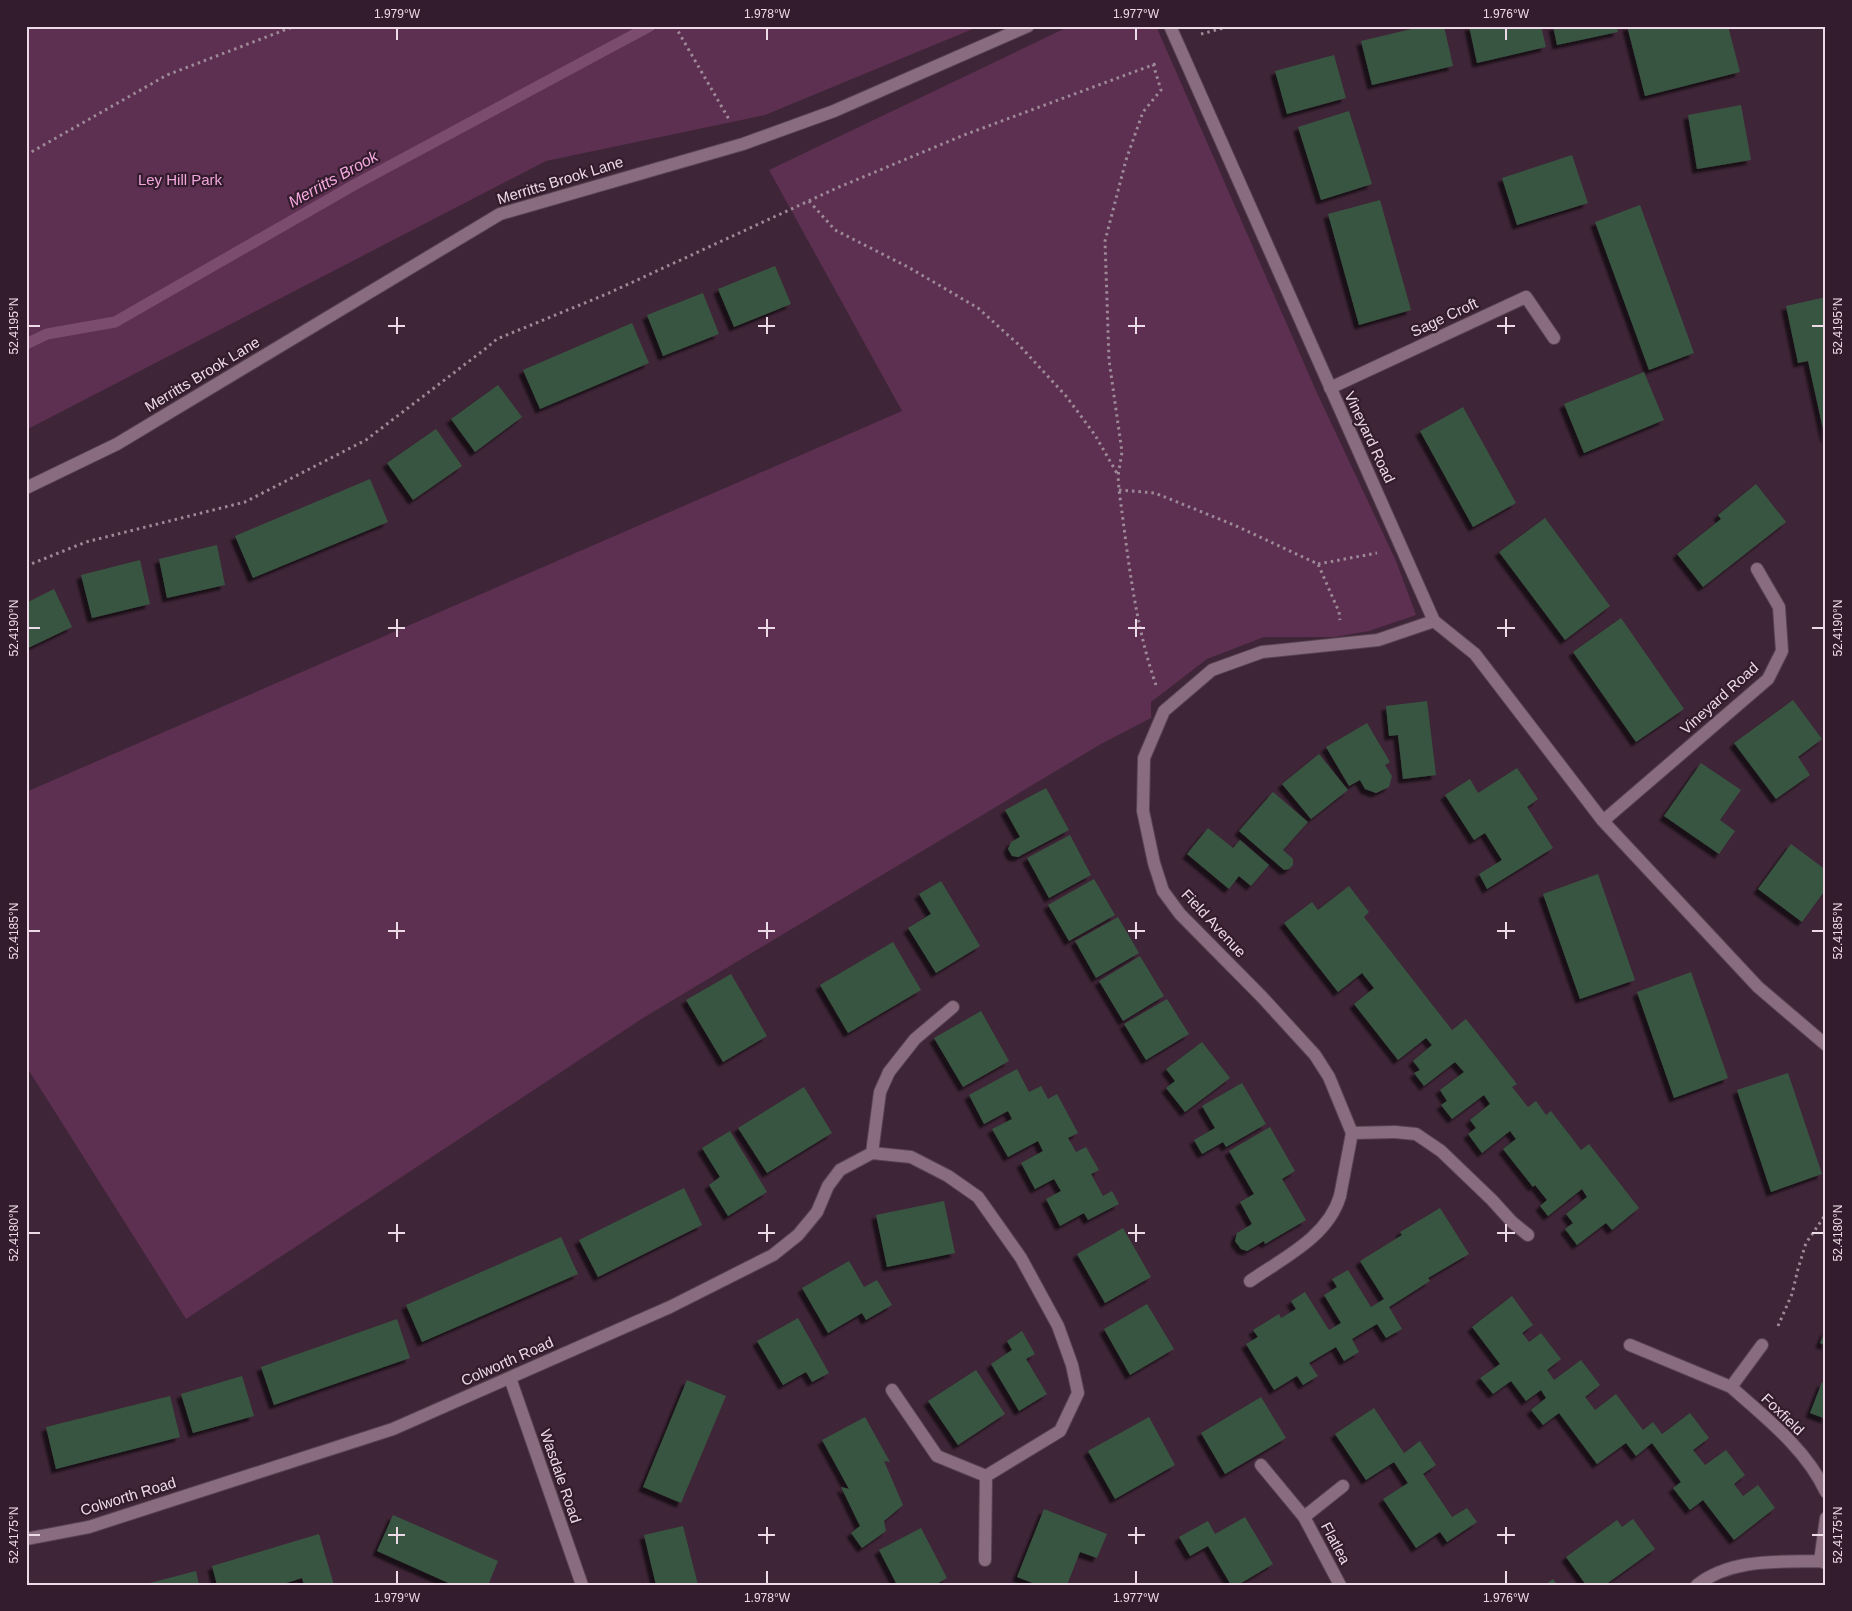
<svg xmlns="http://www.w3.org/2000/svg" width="1852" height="1611" font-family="Helvetica,sans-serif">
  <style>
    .green { fill: #5d3051 }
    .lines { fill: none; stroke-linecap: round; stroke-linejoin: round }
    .stream { stroke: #7c4c6f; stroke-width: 11 }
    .building { fill: #395542; filter: url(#shadow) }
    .lane-casing { stroke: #584352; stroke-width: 14 }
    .street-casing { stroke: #584352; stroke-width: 14 }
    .path { stroke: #9d8997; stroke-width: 3; stroke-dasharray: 2.5 4; stroke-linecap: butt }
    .lane { stroke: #896c80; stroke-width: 12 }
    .street { stroke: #896c80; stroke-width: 12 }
    .ticks { fill: none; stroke: #ecdbe6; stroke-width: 2 }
    .labels { text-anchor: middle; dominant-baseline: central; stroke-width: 4.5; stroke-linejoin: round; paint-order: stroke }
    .park-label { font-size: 15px; fill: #f1a6db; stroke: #331c2d }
    .street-label { font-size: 15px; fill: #ecdbe6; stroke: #331c2d }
    .water-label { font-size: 16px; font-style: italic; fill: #f5aadf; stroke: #331c2d }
    .neatline { fill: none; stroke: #ecdbe6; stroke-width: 2 }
    .ticks-label { font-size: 12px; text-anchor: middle; fill: #ecdbe6 }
  </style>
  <defs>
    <filter id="shadow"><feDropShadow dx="-4.5" dy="4.5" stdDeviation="1" flood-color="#0009"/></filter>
  </defs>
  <rect width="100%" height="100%" fill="#3e2537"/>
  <path class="green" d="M26 26H980L765 115 546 161 26 430Z
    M1070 26H1156L1317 393 1396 561 1416 615 1369 631 1334 637H1264L1207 659 1151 702V718L1101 744 643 1018 186 1319 26 1066V792L902 411 769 170Z"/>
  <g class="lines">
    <path class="stream" d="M26 344 47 334 115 322 354 185 650 26"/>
  </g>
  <path class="building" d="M1424 26H1444L1453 66 1372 85 1361 41Z
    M1469 26H1541L1546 47 1477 63Z
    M1553 26H1617L1618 32 1557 45Z
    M1627 26H1728L1740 72 1645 96Z
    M1334 55 1346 98 1287 114 1275 71Z
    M1741 105 1751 160 1697 169 1688 115Z
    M1349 111 1372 184 1321 200 1298 127Z
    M1572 155 1588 203 1517 225 1502 178Z
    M1380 200 1411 310 1359 325 1328 214Z
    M1640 205 1694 353 1649 370 1595 222Z
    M775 266 791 304 734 327 718 289Z
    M703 293 719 334 663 356 647 315Z
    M1826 297V438H1825L1808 361 1798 363 1786 306Z
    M632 323 649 363 540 409 523 370Z
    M1644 372 1664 420 1584 453 1564 404Z
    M498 385 522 417 475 452 451 419Z
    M1463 407 1516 503 1473 527 1420 431Z
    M436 429 462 466 413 500 387 463Z
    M370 479 388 522 253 578 235 536Z
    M1756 484 1786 522 1703 587 1677 554 1721 519 1718 515Z
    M1545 518 1610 606 1565 640 1499 552Z
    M217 545 225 585 167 598 159 559Z
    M140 560 150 604 92 618 81 575Z
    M54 589 72 627 26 649V603Z
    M1621 618 1684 709 1636 742 1573 652Z
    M1793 700 1822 739 1798 757 1810 775 1776 799 1734 743Z
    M1427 701 1436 775 1403 779 1398 735 1389 736 1386 706Z
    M1367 723 1390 762 1385 765 1392 776 1389 787 1376 793 1365 789 1360 780 1349 786 1326 747Z
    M1319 754 1348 790 1311 819 1282 784Z
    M1701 763 1741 790 1720 820 1735 831 1719 854 1664 816Z
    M1517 768 1538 799 1527 807 1553 848 1487 889 1479 874 1502 860 1485 833 1474 840 1445 795 1470 779 1478 793Z
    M1046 788 1069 830 1018 857 1012 856 1008 849 1011 842 1020 837 1005 810Z
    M1273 792 1308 822 1283 850 1293 859V865L1289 869 1284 870 1239 831Z
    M1208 828 1233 848 1240 840 1269 865 1251 886 1239 876 1229 889 1187 854Z
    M1070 835 1091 875 1049 898 1027 858Z
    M1791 844 1826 870V889L1802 922 1758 889Z
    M1598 874 1635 980 1580 999 1543 894Z
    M1094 879 1115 915 1069 941 1048 905Z
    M941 881 980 946 936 973 908 928 931 914 919 894Z
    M1349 886 1369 912 1364 917 1452 1030 1466 1019 1517 1084 1512 1087 1528 1107 1536 1101 1546 1115 1551 1111 1581 1150 1589 1144 1639 1208 1612 1230 1606 1223 1577 1245 1565 1229 1573 1223 1566 1214 1587 1197 1582 1189 1548 1216 1540 1206 1547 1200 1535 1185 1533 1187 1503 1149 1516 1139 1510 1131 1482 1153 1468 1134 1476 1128 1470 1120 1490 1104 1484 1095 1452 1119 1441 1105 1447 1101 1440 1090 1464 1072 1455 1062 1424 1086 1414 1073 1420 1070 1413 1061 1432 1045 1426 1038 1398 1060 1354 1004 1374 988 1362 973 1338 992 1284 923 1312 902 1318 910Z
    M1118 917 1139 953 1096 978 1075 941Z
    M893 942 921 990 848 1033 820 985Z
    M1140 956 1164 996 1123 1021 1099 981Z
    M1691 972 1728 1078 1674 1098 1637 992Z
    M731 974 767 1036 723 1062 686 1000Z
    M1167 999 1189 1034 1146 1060 1124 1024Z
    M981 1011 1009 1061 963 1087 934 1038Z
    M1202 1042 1230 1078 1185 1112 1166 1088 1175 1081 1166 1069Z
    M1017 1069 1029 1092 1041 1086 1048 1099 1057 1094 1078 1133 1068 1138 1076 1152 1086 1147 1099 1170 1091 1174 1103 1196 1112 1191 1119 1204 1088 1220 1084 1213 1060 1226 1046 1199 1061 1191 1054 1179 1035 1189 1021 1163 1043 1151 1038 1141 1008 1157 992 1129 1012 1119 1008 1111 984 1124 969 1095Z
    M1788 1073 1822 1174 1771 1192 1737 1090Z
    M1242 1083 1266 1124 1226 1147 1223 1142 1202 1154 1194 1140 1215 1128 1202 1106Z
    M804 1087 832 1133 767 1173 738 1128Z
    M1270 1127 1295 1171 1282 1179 1306 1220 1265 1244 1264 1241 1247 1251 1241 1249 1235 1241 1237 1233 1252 1224 1240 1202 1254 1194 1229 1151Z
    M730 1131 767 1192 728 1216 709 1185 720 1177 702 1148Z
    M684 1188 702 1225 598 1277 579 1240Z
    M944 1201 955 1253 887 1267 876 1215Z
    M1440 1208 1469 1254 1428 1278 1430 1281 1389 1307 1402 1329 1386 1338 1377 1324 1352 1339 1359 1352 1344 1361 1336 1347 1309 1363 1318 1376 1303 1385 1297 1376 1274 1390 1246 1344 1258 1337 1253 1330 1279 1314 1281 1318 1296 1309 1291 1301 1305 1292 1329 1330 1341 1323 1324 1295 1337 1287 1332 1279 1348 1270 1371 1307 1384 1299 1360 1261 1402 1235 1400 1232Z
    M1123 1228 1151 1277 1105 1303 1077 1254Z
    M561 1237 578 1274 422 1342 406 1305Z
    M849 1261 864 1287 877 1280 892 1305 866 1320 862 1313 828 1333 802 1288Z
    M1512 1296 1533 1325 1522 1333 1529 1342 1541 1333 1561 1359 1547 1370 1554 1380 1581 1360 1600 1385 1585 1397 1595 1410 1616 1394 1643 1430 1653 1422 1662 1434 1690 1413 1709 1438 1693 1450 1705 1465 1726 1450 1745 1475 1734 1484 1743 1496 1758 1485 1775 1508 1734 1540 1703 1500 1690 1510 1673 1488 1681 1482 1652 1443 1636 1456 1626 1443 1597 1464 1559 1413 1543 1425 1531 1410 1546 1398 1541 1390 1526 1401 1511 1381 1493 1394 1480 1378 1500 1364 1472 1327Z
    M1147 1304 1174 1349 1130 1375 1104 1329Z
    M798 1318 829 1373 812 1382 806 1372 783 1385 757 1341Z
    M397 1319 410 1358 274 1405 261 1367Z
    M1826 1329V1346L1820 1343Z
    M1022 1331 1035 1354 1026 1359 1047 1394 1019 1411 991 1364 1012 1350 1007 1341Z
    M976 1370 1005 1414 958 1445 928 1401Z
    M242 1376 254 1416 193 1433 181 1394Z
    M687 1380 726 1396 681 1503 643 1487Z
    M1822 1382 1826 1383V1419L1810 1413Z
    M170 1396 180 1437 56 1469 46 1427Z
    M1261 1397 1286 1438 1225 1474 1201 1433Z
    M1374 1408 1404 1453 1420 1441 1436 1465 1423 1474 1452 1517 1467 1508 1477 1522 1447 1542 1440 1532 1416 1548 1383 1499 1408 1483 1394 1462 1366 1480 1335 1434Z
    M865 1417 890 1462 884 1461 903 1505 884 1521 886 1531 862 1548 851 1533 860 1526 841 1487 849 1489 822 1440Z
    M1149 1417 1175 1465 1115 1499 1088 1451Z
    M1044 1509 1107 1534 1097 1558 1080 1552 1067 1585H1038L1017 1577Z
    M393 1515 498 1561 488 1585H453L377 1551Z
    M1245 1517 1273 1564 1238 1585H1231L1208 1546 1190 1556 1179 1537 1208 1521 1215 1534Z
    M1633 1519 1655 1549 1605 1585H1586L1566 1557 1617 1520 1622 1527Z
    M683 1526 698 1585H656L644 1535Z
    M921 1528 947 1578 935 1585H897L879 1550Z
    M319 1534 334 1585H304L302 1578 280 1585H217L212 1566Z
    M196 1571 199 1585H146V1584Z
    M1553 1579 1557 1585H1545Z"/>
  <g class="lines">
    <g class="lane-casing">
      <path id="lane" d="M889 1072 915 1039 953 1007
        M1395 1132 1416 1134 1441 1151 1492 1200 1512 1222 1528 1235
        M1250 1281C1283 1258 1328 1237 1340 1196"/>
    </g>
    <g class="street-casing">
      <path id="street" d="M1170 26 1434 621 1475 654 1603 821 1758 987 1826 1045
        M1330 388 1526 297 1554 338
        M26 488 117 444 500 214 743 144 834 111 1028 26
        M1603 821 1768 679 1782 651 1779 607 1757 569
        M1395 1132 1352 1133 1329 1077 1315 1055 1262 997 1180 914 1163 891 1154 863 1143 811 1144 758 1164 711 1212 670 1262 652 1378 640 1434 621
        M872 1153 911 1157 948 1176 978 1197 1021 1258 1058 1326 1072 1365 1078 1393 1060 1431 986 1476 985 1560
        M1340 1196 1352 1133
        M1630 1345 1731 1387
        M1762 1345 1731 1387C1766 1418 1806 1449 1826 1492
        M510 1378 582 1585
        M892 1390 937 1456 986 1476
        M1261 1465 1304 1517 1340 1585
        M1304 1517 1343 1486
        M26 1539 89 1527 393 1429 670 1307 773 1255 798 1235 817 1212 828 1186 840 1170 872 1153 880 1092 889 1072
        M1820 1561 1826 1518
        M1697 1585C1732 1558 1779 1562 1820 1561L1826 1563"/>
    </g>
    <path class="path" d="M675 26 730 121
      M1201 34 1231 26
      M1153 64 1161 90 1143 112 1126 160 1105 241 1109 360 1122 452 1118 476 1119 490C1128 555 1134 622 1156 685
      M26 155 167 75 295 26
      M809 201 835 230 908 267 978 308 1019 345 1066 396 1095 435 1118 475
      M1119 490 1155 493 1234 525 1318 564 1339 612 1340 620
      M1318 564 1377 553
      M26 566 86 542 245 502 366 440 485 349 497 339 609 293 839 187 964 135 1158 63
      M1778 1326 1792 1294 1798 1269 1806 1243 1826 1214"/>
    <use href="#lane" class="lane"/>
    <use href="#street" class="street"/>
  </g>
  <path class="ticks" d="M397 28V40M767 28V40M1136 28V40M1506 28V40M397 317V334M767 317V334M1136 317V334M1506 317V334M28 326H40M388 326H405M758 326H775M1128 326H1145M1497 326H1515M1812 326H1824M397 619V637M767 619V637M1136 619V637M1506 619V637M28 628H40M388 628H405M758 628H775M1128 628H1145M1497 628H1515M1812 628H1824M397 922V939M767 922V939M1136 922V939M1506 922V939M28 931H40M388 931H405M758 931H775M1128 931H1145M1497 931H1515M1812 931H1824M397 1224V1242M767 1224V1242M1136 1224V1242M1506 1224V1242M28 1233H40M388 1233H405M758 1233H775M1128 1233H1145M1497 1233H1515M1812 1233H1824M397 1527V1544M767 1527V1544M1136 1527V1544M1506 1527V1544M28 1535H40M388 1535H405M758 1535H775M1128 1535H1145M1497 1535H1515M1812 1535H1824M397 1571V1584M767 1571V1584M1136 1571V1584M1506 1571V1584"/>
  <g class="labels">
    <g class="park-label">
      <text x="180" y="179">Ley Hill Park</text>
    </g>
    <g class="street-label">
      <text transform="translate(560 180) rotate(-17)">Merritts Brook Lane</text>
      <text transform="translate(1444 317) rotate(-25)">Sage Croft</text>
      <text transform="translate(202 374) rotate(-31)">Merritts Brook Lane</text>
      <text transform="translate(1370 437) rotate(65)">Vineyard Road</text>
      <text transform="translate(1719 698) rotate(-42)">Vineyard Road</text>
      <text transform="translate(1214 923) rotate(47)">Field Avenue</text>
      <text transform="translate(507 1361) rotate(-24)">Colworth Road</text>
      <text transform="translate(1783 1414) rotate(44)">Foxfield</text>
      <text transform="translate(561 1476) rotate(71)">Wasdale Road</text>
      <text transform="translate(128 1496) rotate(-17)">Colworth Road</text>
      <text transform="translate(1336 1543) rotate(62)">Flatlea</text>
    </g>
    <g class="water-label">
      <text transform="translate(333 179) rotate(-29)">Merritts Brook</text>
    </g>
  </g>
  <rect width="1852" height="1611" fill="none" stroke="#331c2d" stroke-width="55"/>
  <rect x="28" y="28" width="1796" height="1556" class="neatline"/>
  <g class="ticks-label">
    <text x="397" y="18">1.979°W</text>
    <text x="767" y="18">1.978°W</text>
    <text x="1136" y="18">1.977°W</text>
    <text x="1506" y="18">1.976°W</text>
    <text transform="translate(14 326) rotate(-90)" y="4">52.4195°N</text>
    <text transform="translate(1838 326) rotate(-90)" y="4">52.4195°N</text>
    <text transform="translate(14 628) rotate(-90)" y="4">52.4190°N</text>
    <text transform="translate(1838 628) rotate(-90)" y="4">52.4190°N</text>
    <text transform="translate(14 931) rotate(-90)" y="4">52.4185°N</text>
    <text transform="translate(1838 931) rotate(-90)" y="4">52.4185°N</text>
    <text transform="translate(14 1233) rotate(-90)" y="4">52.4180°N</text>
    <text transform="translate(1838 1233) rotate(-90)" y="4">52.4180°N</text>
    <text transform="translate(14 1535) rotate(-90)" y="4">52.4175°N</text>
    <text transform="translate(1838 1535) rotate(-90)" y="4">52.4175°N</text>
    <text x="397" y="1602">1.979°W</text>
    <text x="767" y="1602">1.978°W</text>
    <text x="1136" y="1602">1.977°W</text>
    <text x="1506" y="1602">1.976°W</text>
  </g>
</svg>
